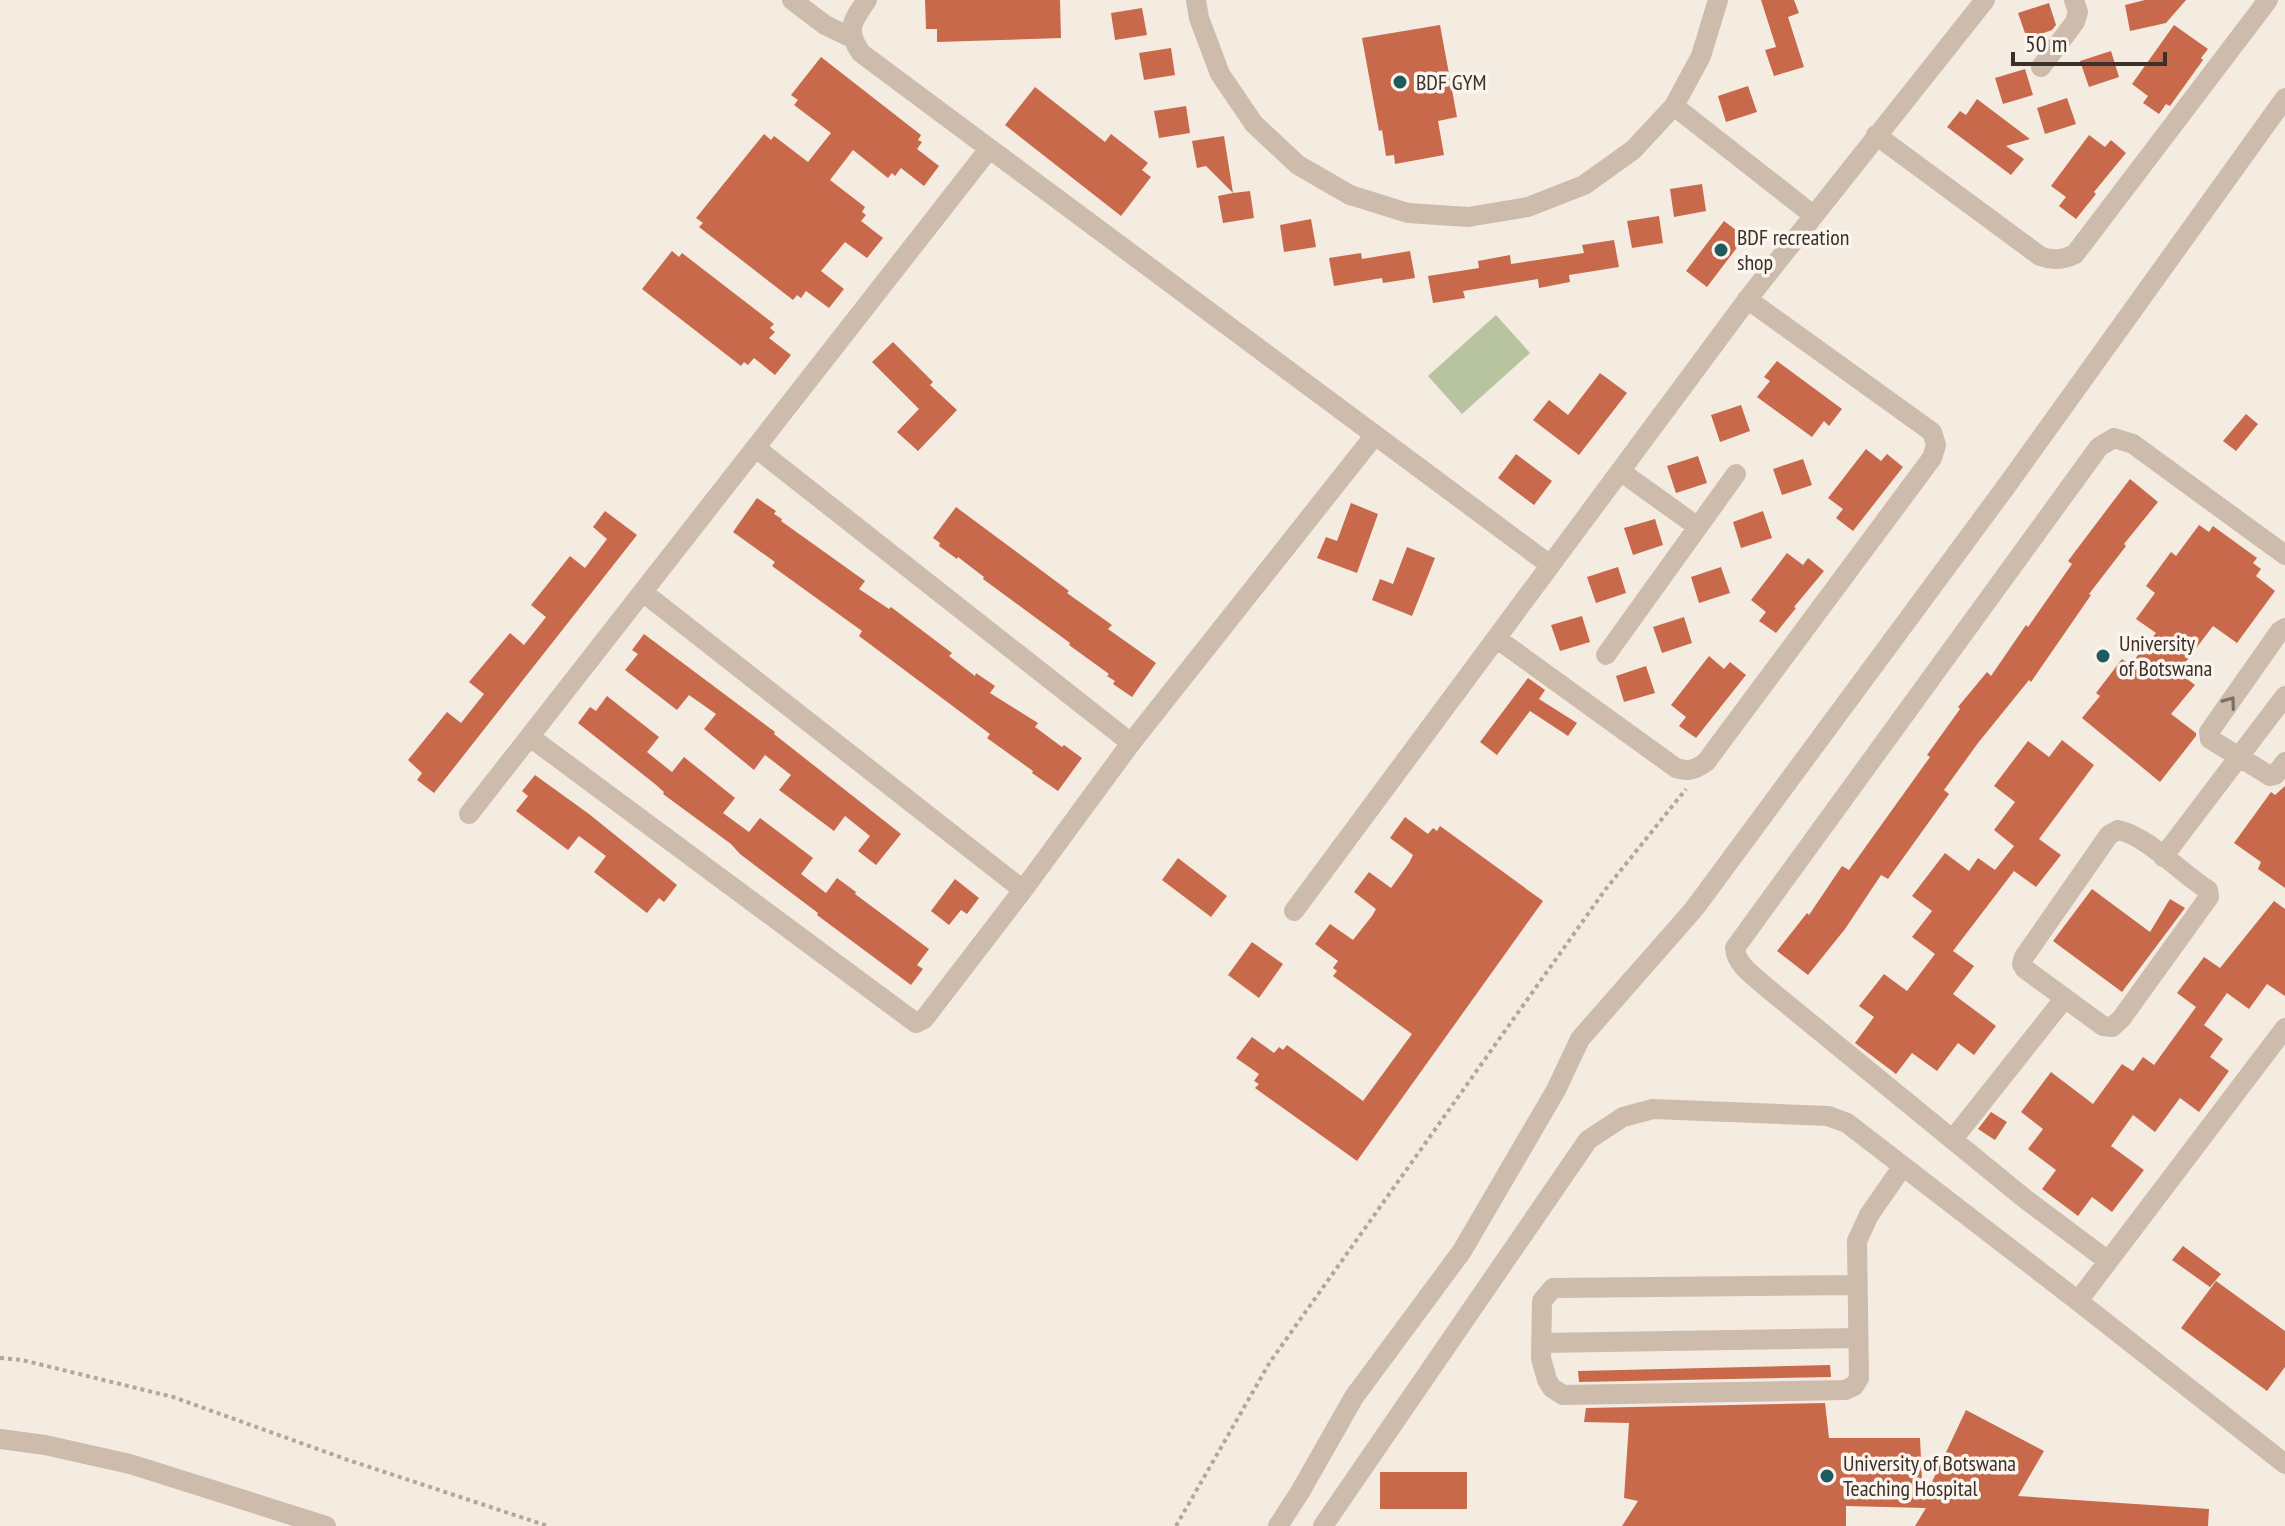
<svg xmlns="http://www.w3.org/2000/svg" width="2285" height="1526" font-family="'PT Sans Narrow',sans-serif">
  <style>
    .green { fill: #b8c4a0 }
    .building { fill: #c8694b }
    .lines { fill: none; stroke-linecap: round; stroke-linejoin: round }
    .path { stroke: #b9a596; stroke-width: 4; stroke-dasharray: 4 4; stroke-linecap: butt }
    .minor { stroke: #cdbbac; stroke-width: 20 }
    .oneway { stroke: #7d6f65 }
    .poi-dot { fill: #1f5a5e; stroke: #fbf5ee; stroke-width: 3 }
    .labels { text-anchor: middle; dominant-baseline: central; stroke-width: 7; stroke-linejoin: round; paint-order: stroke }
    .poi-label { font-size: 22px; fill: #3b302b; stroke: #fbf5ee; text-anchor: start }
  </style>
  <rect width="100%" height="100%" fill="#f4ebe1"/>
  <path class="green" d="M1496 315 1530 353 1462 414 1428 376Z"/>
  <path class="building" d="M925 0H1060L1061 38 937 42V29H926Z
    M1761 0H1794L1799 13 1788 17 1804 67 1774 76 1765 50 1776 47Z
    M2145 0H2186L2166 23 2130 31 2125 5Z
    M2049 3 2056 25 2052 30 2027 39 2018 13Z
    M1142 8 1147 35 1115 40 1111 13Z
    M1440 25 1457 117 1438 121 1444 155 1395 164 1394 155 1386 156 1382 130 1379 131 1362 38Z
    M2174 25 2208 49 2201 58 2203 60 2170 106 2166 104 2159 114 2143 103 2148 96 2132 84Z
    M1171 48 1175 75 1144 80 1139 53Z
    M2111 51 2119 77 2089 87 2080 61Z
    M821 57 921 135 918 140 922 142 917 149 939 166 924 186 901 168 895 176 892 173 888 178 853 150 830 180 865 207 862 212 866 215 861 221 883 238 867 258 845 242 821 271 844 289 829 308 806 291 801 298 797 295 793 300 699 227 703 223 696 218 764 134 771 140 774 136 808 162 831 133 794 105 798 100 791 95Z
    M2025 69 2033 95 2003 104 1995 78Z
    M1748 86 1757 112 1726 122 1718 96Z
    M1035 87 1105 142 1111 134 1148 163 1142 170 1151 177 1121 216 1005 125Z
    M2067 98 2076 124 2045 134 2037 108Z
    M1977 99 2030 139 2006 146 2024 159 2011 175 1947 127 1960 111 1966 115Z
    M1186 106 1190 133 1159 138 1154 111Z
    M2089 135 2105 147 2111 140 2126 153 2094 192 2096 194 2076 219 2059 206 2066 197 2051 186Z
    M1224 136 1233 193 1250 191 1254 218 1223 223 1218 196 1233 193 1206 166 1197 168 1192 141Z
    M1702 184 1706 211 1674 217 1670 189Z
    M1659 216 1663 243 1632 248 1627 221Z
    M1311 219 1316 247 1284 252 1280 225Z
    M1724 221 1745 237 1707 287 1686 271Z
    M1614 240 1619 267 1569 275 1570 282 1539 288 1538 279 1463 291 1465 298 1433 303 1428 276 1479 268 1478 261 1510 255 1511 264 1584 253 1582 245Z
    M672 251 679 257 682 253 774 324 770 328 775 332 769 338 791 355 775 375 754 358 748 365 744 362 741 366 642 289Z
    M1410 251 1415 278 1383 283 1382 278 1334 286 1329 258 1361 253 1362 259Z
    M893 342 933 382 930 385 957 410 918 451 897 432 919 409 872 362Z
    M1777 361 1842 409 1829 426 1824 421 1812 437 1757 397 1770 381 1764 377Z
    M1600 373 1627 393 1579 455 1533 420 1549 400 1568 415Z
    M1741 405 1750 431 1720 442 1711 415Z
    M2246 414 2258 424 2236 451 2223 441Z
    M1866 449 1881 461 1887 454 1903 467 1853 531 1836 518 1843 509 1828 498Z
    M1516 454 1552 481 1534 505 1498 478Z
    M1698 456 1707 483 1676 493 1667 466Z
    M1803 459 1812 485 1782 495 1773 469Z
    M2130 479 2158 502 2124 544 2126 546 2089 594 2091 595 2031 682 2029 680 1978 743 1944 790 1949 794 1888 879 1881 875 1845 929 1808 975 1777 951 1807 913 1809 915 1842 866 1849 870 1930 757 1927 755 1960 709 1958 707 1987 672 1991 676 2026 625 2028 627 2072 564 2068 561Z
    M757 498 776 511 774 514 782 519 781 521 865 581 859 589 889 609 891 607 952 653 949 656 975 676 976 673 995 686 990 693 1038 723 1035 727 1062 747 1064 745 1082 758 1058 791 1032 773 1033 771 987 738 990 734 859 636 862 631 772 566 775 562 733 532Z
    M1351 503 1378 514 1357 573 1317 558 1326 537 1337 541Z
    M956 507 1069 591 1067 593 1112 625 1108 629 1156 663 1132 697 1113 684 1115 681 1107 676 1109 674 1069 645 1070 643 983 579 984 577 958 557 957 559 939 546 940 543 933 538Z
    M605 511 637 535 434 793 417 780 422 773 408 760 447 712 461 723 484 694 469 682 510 633 524 645 546 617 531 605 570 556 585 568 607 539 593 527Z
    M1763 511 1772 538 1741 548 1733 522Z
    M1655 519 1663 545 1633 555 1624 528Z
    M2199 525 2209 532 2213 526 2257 558 2253 563 2261 569 2256 576 2275 591 2237 643 2213 626 2178 672 2195 685 2171 714 2196 733V736L2160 782 2082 718 2100 696 2096 693 2122 659 2130 665 2156 633 2136 619 2155 593 2146 586 2171 552 2176 556Z
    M1407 547 1435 558 1412 616 1372 600 1380 579 1393 584Z
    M1787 553 1803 565 1808 558 1824 571 1794 607 1796 608 1776 633 1759 621 1766 612 1751 600Z
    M1618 567 1626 593 1596 603 1587 577Z
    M1721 567 1730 593 1699 603 1691 577Z
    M1582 616 1590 642 1560 651 1551 625Z
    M1684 617 1692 643 1662 653 1653 627Z
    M644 634 775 732 774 734 901 834 876 865 858 851 870 836 845 816 834 831 779 790 791 775 765 755 754 770 704 729 716 714 689 695 677 710 625 670 638 654 632 650Z
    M1709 656 1724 669 1730 662 1746 675 1696 738 1679 726 1686 717 1671 705Z
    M1646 666 1655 693 1624 702 1616 676Z
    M1528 678 1545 690 1539 699 1577 723 1568 736 1530 711 1497 755 1480 742Z
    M607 696 659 737 647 752 672 772 684 757 735 798 723 813 749 832 760 818 813 858 801 874 826 893 837 878 856 892 855 894 929 949 917 965 923 969 911 985 817 915 818 913 740 854 731 844 663 794 664 792 655 784 578 723 590 707 596 711Z
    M2062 740 2094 765 2039 839 2061 855 2036 887 2014 871 1953 951 1974 966 1953 994 1996 1026 1974 1055 1958 1043 1937 1071 1912 1053 1896 1074 1855 1043 1874 1017 1859 1006 1884 974 1907 991 1935 954 1912 937 1932 911 1912 896 1945 853 1969 871 1978 858 1995 870 2014 846 1994 830 2015 802 1994 786 2028 741 2049 757Z
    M535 775 589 814 677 885 664 902 659 898 647 913 594 872 606 856 579 836 568 850 516 811 528 796 522 791Z
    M2285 786V888L2258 869 2261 862 2234 843 2271 792 2275 795Z
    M1405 817 1428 834 1433 828 1437 831 1440 826 1543 901 1357 1161 1255 1088 1259 1084 1254 1081 1259 1074 1236 1058 1252 1037 1274 1053 1279 1047 1283 1050 1287 1045 1363 1101 1412 1034 1333 976 1337 971 1333 968 1338 961 1315 944 1330 924 1353 940 1372 916 1376 909 1354 892 1369 872 1391 888 1409 863 1413 855 1390 838Z
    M1178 858 1227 896 1211 917 1162 880Z
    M955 879 979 898 967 914 961 910 949 925 931 911Z
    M2092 889 2150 932 2170 899 2185 908 2122 992 2053 941Z
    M2274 901 2285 909V996L2267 984 2249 1009 2227 993 2204 1025 2223 1039 2210 1057 2229 1071 2199 1112 2180 1098 2155 1132 2133 1115 2111 1146 2144 1170 2112 1212 2092 1197 2078 1216 2042 1189 2056 1170 2028 1149 2043 1129 2021 1112 2051 1072 2093 1104 2122 1064 2133 1071 2143 1057 2154 1065 2196 1007 2177 993 2204 957 2220 968Z
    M1252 942 1283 964 1259 998 1228 975Z
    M1991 1112 2007 1122 1995 1140 1978 1129Z
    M2183 1246 2221 1274 2210 1287 2172 1260Z
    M2216 1281 2285 1331V1367L2267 1391 2181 1328Z
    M1830 1365 1831 1377 1579 1382 1578 1371Z
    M1825 1403 1829 1438H1920L1923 1501 1966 1410 2044 1451 2018 1496 2209 1509 2208 1526H1915L1926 1508 1846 1506V1526H1622L1638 1501 1624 1498 1629 1423 1584 1422 1586 1408Z
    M1380 1472H1467V1509H1380Z"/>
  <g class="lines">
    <path class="path" d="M0 1358 22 1360 173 1397 348 1460 548 1526
      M1176 1526 1270 1362 1605 890 1686 789"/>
    <path class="minor" d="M792 0 825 25 852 38
      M867 0C852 21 845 30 861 53L1550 565
      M1196 0 1199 18 1220 74 1254 124 1298 165 1350 195 1408 213 1468 217 1528 207 1584 185 1633 150 1674 106 1701 56 1718 0
      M2041 67 2075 22 2078 12 2074 0
      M1674 106 1813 215
      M1876 135 2040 256C2053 261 2063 260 2075 254L2268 0
      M756 448 1131 743
      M1620 471 1698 527
      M644 593 1023 890
      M2285 628 2280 631 2209 732 2210 739 2270 776 2275 775 2285 762
      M1496 638 1676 768C1688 772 1695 770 1706 762L1932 458 1936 445 1932 432 1747 299
      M1606 655 1736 474
      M530 737 916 1023 924 1019 1023 890 1131 743 1375 435
      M469 814 989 149
      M2118 830C2146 835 2182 874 2208 890L2209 897 2121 1019 2112 1027 2103 1026 2025 969 2022 964 2024 957 2109 835Z
      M2163 857 2285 696
      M1294 911 1750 296 1985 0
      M1953 1139 2064 999
      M2108 1261 2024 1198 1766 987C1754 976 1736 965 1735 948L2099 447 2114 438 2133 444 2285 555
      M1857 1285 1553 1288 1542 1301 1541 1358 1547 1380 1552 1388 1563 1395 1845 1390 1854 1386 1859 1378 1857 1241 1869 1215 1903 1166
      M2078 1301 2285 1028
      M1541 1343 1858 1338
      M0 1439 45 1445 130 1464 326 1526
      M1278 1526 1300 1492 1354 1397 1462 1251 1556 1090 1580 1039 1694 909 2005 488 2285 98
      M1323 1526 1588 1140 1623 1117 1653 1109 1828 1116 1847 1123 2078 1301 2285 1464"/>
  </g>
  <defs><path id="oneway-chevron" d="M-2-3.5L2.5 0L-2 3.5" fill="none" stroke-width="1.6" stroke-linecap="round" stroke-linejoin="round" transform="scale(2)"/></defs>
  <use class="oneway" href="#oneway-chevron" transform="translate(2230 702) rotate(-54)"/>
  <g class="poi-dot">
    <circle cx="1400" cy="82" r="8"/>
    <circle cx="1721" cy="250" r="8"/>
    <circle cx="2103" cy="656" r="8"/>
    <circle cx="1827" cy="1476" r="8"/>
  </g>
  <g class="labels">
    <g class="poi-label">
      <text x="1416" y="82">BDF GYM</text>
      <text x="1737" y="237">BDF recreation<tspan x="1737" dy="25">shop</tspan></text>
      <text x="2119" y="643">University<tspan x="2119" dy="25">of Botswana</tspan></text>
      <text x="1843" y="1463">University of Botswana<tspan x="1843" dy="25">Teaching Hospital</tspan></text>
    </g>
  </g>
  <path d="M2013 52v12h152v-12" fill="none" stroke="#3b302b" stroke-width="4"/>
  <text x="2025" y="52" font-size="24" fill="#3b302b" stroke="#fbf5ee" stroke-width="6" paint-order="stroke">50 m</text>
</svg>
